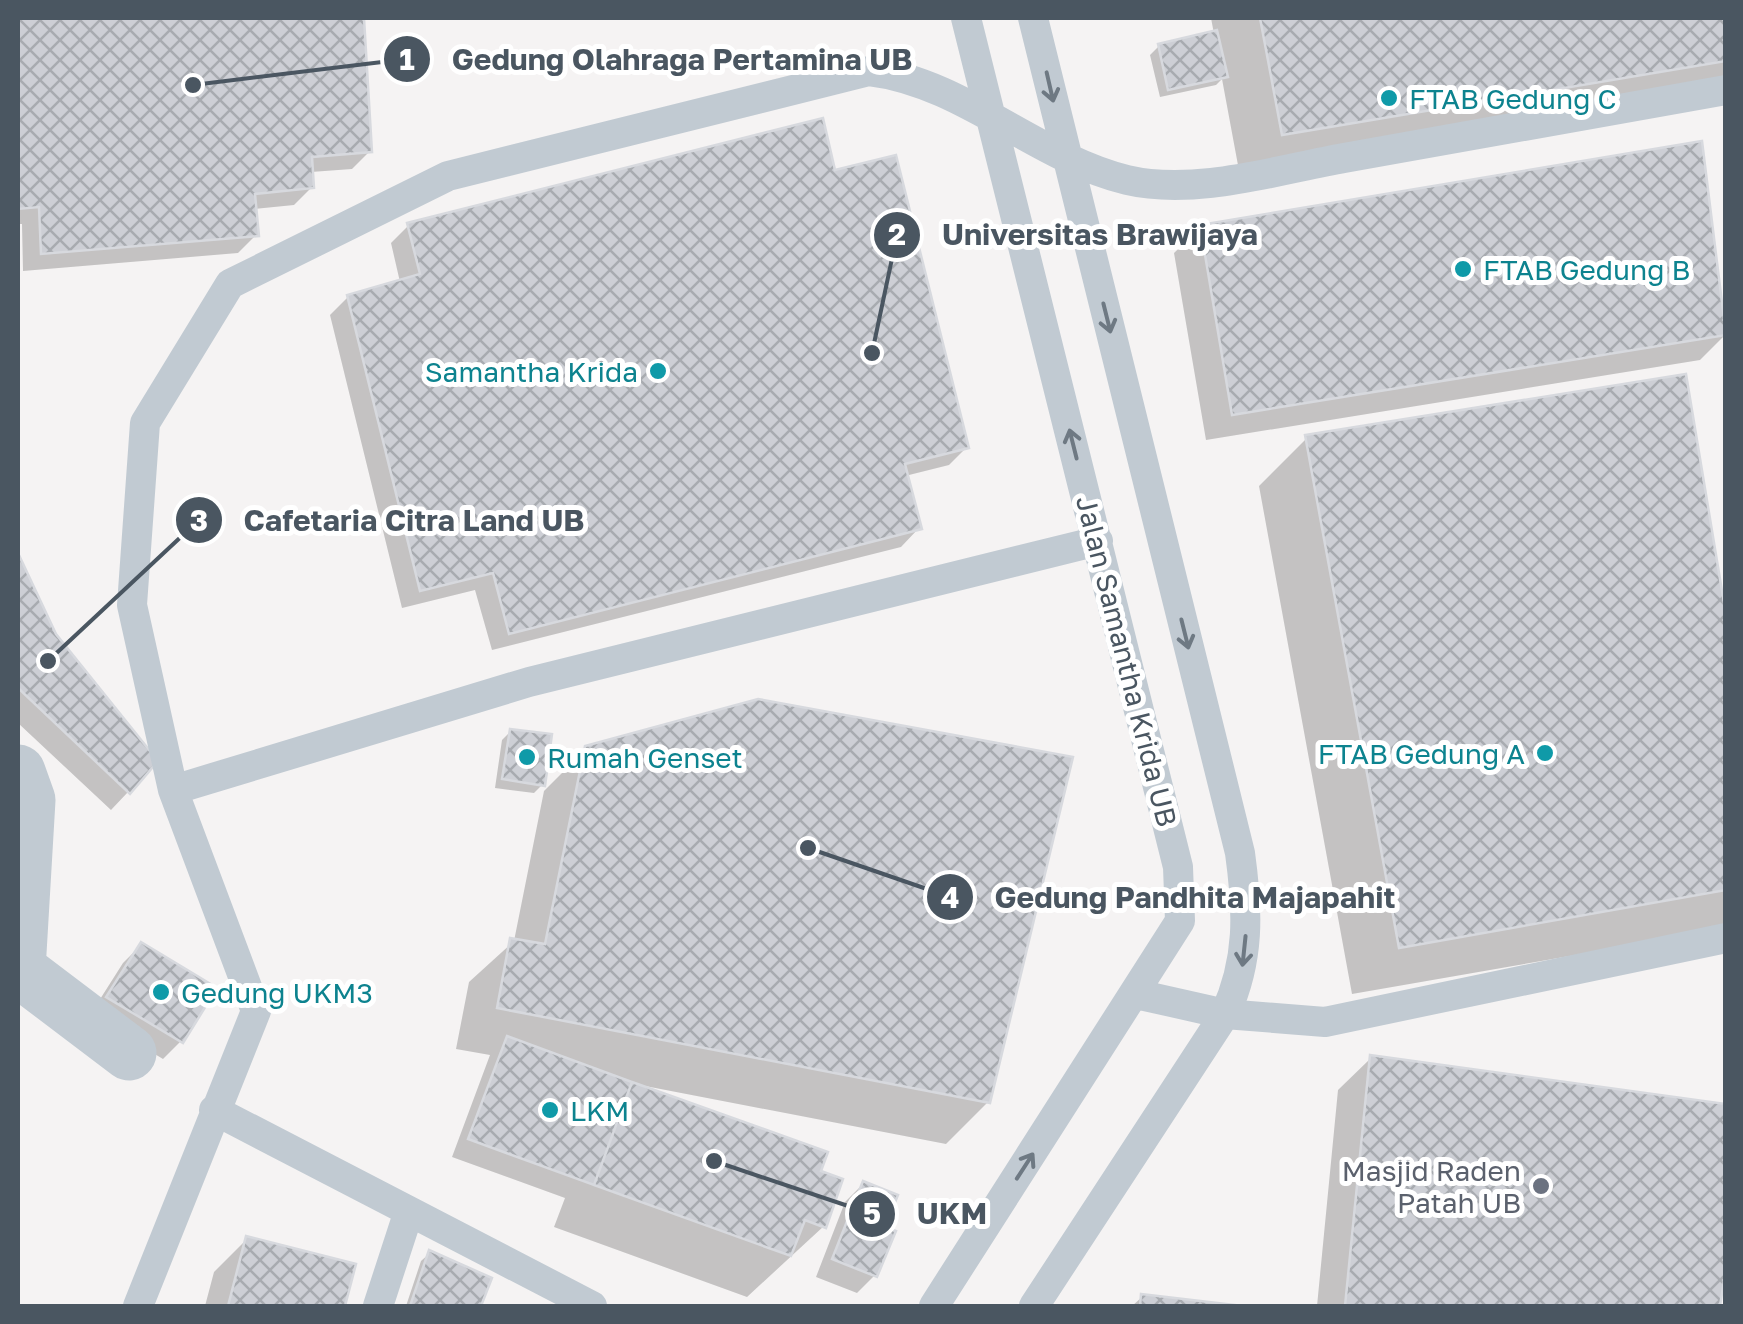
<svg xmlns="http://www.w3.org/2000/svg" width="1743" height="1324" font-family="'Golos Text',sans-serif">
  <style>
    .shadow { fill: #0003 }
    .building { fill: url(#building-cross-hatch); stroke: #d7d9de; stroke-width: 2.5 }
    .lines { fill: none; stroke-linecap: round; stroke-linejoin: round }
    .lane { stroke: #c1cad2; stroke-width: 30 }
    .street { stroke: #c1cad2; stroke-width: 55 }
    .oneway { stroke: #6e7983 }
    .culture-dot { fill: #0f9aa8; stroke: #fff; stroke-width: 4 }
    .worship-dot { fill: #6b7280; stroke: #fff; stroke-width: 4 }
    .labels { text-anchor: middle; dominant-baseline: central; stroke-width: 10; stroke-linejoin: round; paint-order: stroke }
    .culture-label { font-size: 28px; fill: #0d838f; stroke: #fff; text-anchor: start }
    .street-label { font-size: 28px; fill: #4a5661; stroke: #fff }
    .worship-label { font-size: 28px; fill: #5b616d; stroke: #fff; text-anchor: end }
    .leader { fill: none; stroke: #4a5661; stroke-width: 4 }
    .callout-dot { fill: #4a5661; stroke: #fff; stroke-width: 4 }
    .mark-label { font-size: 30px; text-anchor: middle; font-weight: bold; fill: #fff }
    .callout-label { font-size: 30px; text-anchor: middle; font-weight: bold; fill: #4a5661; stroke: #fff; stroke-width: 10; stroke-linejoin: round; paint-order: stroke }
  </style>
  <defs>
    <pattern id="building-cross-hatch" width="8" height="8" patternUnits="userSpaceOnUse" patternTransform="scale(2.5)"><rect width="8" height="8" fill="#cdcfd5"/><path d="M0 0l8 8M0 8l8-8" fill="none" stroke="#a8abb0"/></pattern>
  </defs>
  <rect width="100%" height="100%" fill="#f5f3f3"/>
  <path class="shadow" d="M18 18H361L370 151 352 169 311 172 312 187 294 205 254 209 256 235 238 253 23 271 22 224H18Z
    M1211 18H1726V95L1240 176 1222 79 1216 85 1160 97 1150 55 1159 46 1214 34Z
    M833 173 967 447 949 465 905 476 919 528 901 547 492 650 475 590 402 608 330 315 348 297 400 282 391 243 409 225Z
    M1201 227 1726 334 1700 360 1206 440 1174 253Z
    M1307 438 1726 630V923L1719 930 1352 994 1259 486Z
    M18 559 128 792 111 810 18 723Z
    M511 731 542 785 534 793 495 788 502 740Z
    M586 749 988 1102 946 1144 645 1086 818 1173 824 1226 747 1297 554 1227 565 1198 452 1157 490 1055 456 1049 469 982 514 941 544 791Z
    M141 945 181 1041 163 1059 90 1015 123 963Z
    M1371 1058 1726 1250 1717 1306H1317L1338 1090Z
    M863 1184 882 1229 875 1275 857 1293 816 1277 845 1202Z
    M247 1239 353 1266 343 1306H205L214 1272Z
    M430 1253 489 1279 479 1306H406L421 1261Z
    M1142 1297 1223 1306H1132Z"/>
  <path class="building" d="M18 18H364L372 152 312 157 314 188 255 194 259 236 41 254 39 207 18 209Z
    M1260 18H1726V61L1282 135Z
    M1217 30 1228 77 1168 90 1158 44Z
    M823 118 835 170 896 155 969 448 905 464 922 529 509 634 493 573 420 591 347 295 420 274 407 223Z
    M1702 141 1726 335 1232 415 1200 225Z
    M1686 374 1726 615V890L1399 948 1305 435Z
    M18 553 56 634 158 761 130 794 18 688Z
    M758 699 1073 757 990 1103 497 1008 510 938 545 944 585 746Z
    M510 729 552 734 545 786 502 779Z
    M141 942 217 988 183 1043 106 997Z
    M507 1036 632 1082 594 1185 468 1139Z
    M1370 1055 1726 1104V1268L1720 1306H1345Z
    M632 1082 828 1152 821 1171 843 1179 826 1228 805 1220 791 1256 594 1185Z
    M863 1181 898 1195 885 1227 896 1231 877 1277 832 1259Z
    M246 1236 356 1264 345 1306H228Z
    M429 1250 492 1278 481 1306H410Z
    M1141 1294 1243 1306H1140Z"/>
  <g class="lines">
    <path class="lane" d="M1033 18 1240 853C1248 911 1250 960 1225 1014L1034 1306
      M173 790 529 682 1098 541
      M1136 994 1225 1014 1325 1022 1726 938
      M214 1110 592 1306
      M138 1306 256 1011 173 790 132 605 145 423 230 284 448 176 869 71C963 82 1036 158 1127 180 1195 196 1277 170 1344 158 1471 135 1598 113 1726 90
      M378 1306 409 1211
      M934 1306 1180 921 1178 867 966 18"/>
    <path class="street" d="M18 772 28 800 18 970
      M18 969 129 1053"/>
  </g>
  <defs><path id="oneway-shaft" d="M-6 0H5M1.5-3L5.5 0L1.5 3" fill="none" stroke-width="1.6" stroke-linecap="round" stroke-linejoin="round" transform="scale(2.5)"/></defs>
  <g class="oneway">
    <use href="#oneway-shaft" transform="translate(1050 87) rotate(77)"/>
    <use href="#oneway-shaft" transform="translate(1107 318) rotate(76)"/>
    <use href="#oneway-shaft" transform="translate(1073 444) rotate(-104)"/>
    <use href="#oneway-shaft" transform="translate(1185 634) rotate(76)"/>
    <use href="#oneway-shaft" transform="translate(1244 951) rotate(96)"/>
    <use href="#oneway-shaft" transform="translate(1025 1166) rotate(-57)"/>
  </g>
  <g class="culture-dot">
    <circle cx="1389" cy="98" r="10"/>
    <circle cx="1463" cy="269" r="10"/>
    <circle cx="658" cy="371" r="10"/>
    <circle cx="1545" cy="753" r="10"/>
    <circle cx="527" cy="757" r="10"/>
    <circle cx="161" cy="992" r="10"/>
    <circle cx="550" cy="1110" r="10"/>
  </g>
  <circle class="worship-dot" cx="1541" cy="1186" r="10"/>
  <g class="labels">
    <g class="culture-label">
      <text x="1409" y="98">FTAB Gedung C</text>
      <text x="1483" y="269">FTAB Gedung B</text>
      <text x="638" y="371" text-anchor="end">Samantha Krida</text>
      <text x="1525" y="753" text-anchor="end">FTAB Gedung A</text>
      <text x="547" y="757">Rumah Genset</text>
      <text x="181" y="992">Gedung UKM3</text>
      <text x="570" y="1110">LKM</text>
    </g>
    <g class="street-label">
      <text transform="translate(1127 661) rotate(76)">Jalan Samantha Krida UB</text>
    </g>
    <g class="worship-label">
      <text x="1521" y="1170">Masjid Raden<tspan x="1521" dy="32">Patah UB</tspan></text>
    </g>
  </g>
  <path class="leader" d="M193 85L407 59M872 353L897 235M48 661L199 520M808 848L950 897M714 1161L872 1214"/>
  <g class="callout-dot">
    <circle cx="193" cy="85" r="10"/>
    <circle cx="872" cy="353" r="10"/>
    <circle cx="48" cy="661" r="10"/>
    <circle cx="808" cy="848" r="10"/>
    <circle cx="714" cy="1161" r="10"/>
    <circle cx="407" cy="59" r="25"/>
    <circle cx="897" cy="235" r="25"/>
    <circle cx="199" cy="520" r="25"/>
    <circle cx="950" cy="897" r="25"/>
    <circle cx="872" cy="1214" r="25"/>
  </g>
  <g class="mark-label">
    <text x="407" y="70">1</text>
    <text x="897" y="245">2</text>
    <text x="199" y="531">3</text>
    <text x="950" y="908">4</text>
    <text x="872" y="1224">5</text>
  </g>
  <g class="callout-label">
    <text x="682" y="70">Gedung Olahraga Pertamina UB</text>
    <text x="1100" y="245">Universitas Brawijaya</text>
    <text x="414" y="531">Cafetaria Citra Land UB</text>
    <text x="1195" y="908">Gedung Pandhita Majapahit</text>
    <text x="952" y="1224">UKM</text>
  </g>
  <rect width="1743" height="1324" fill="none" stroke="#4a5661" stroke-width="40"/>
</svg>
